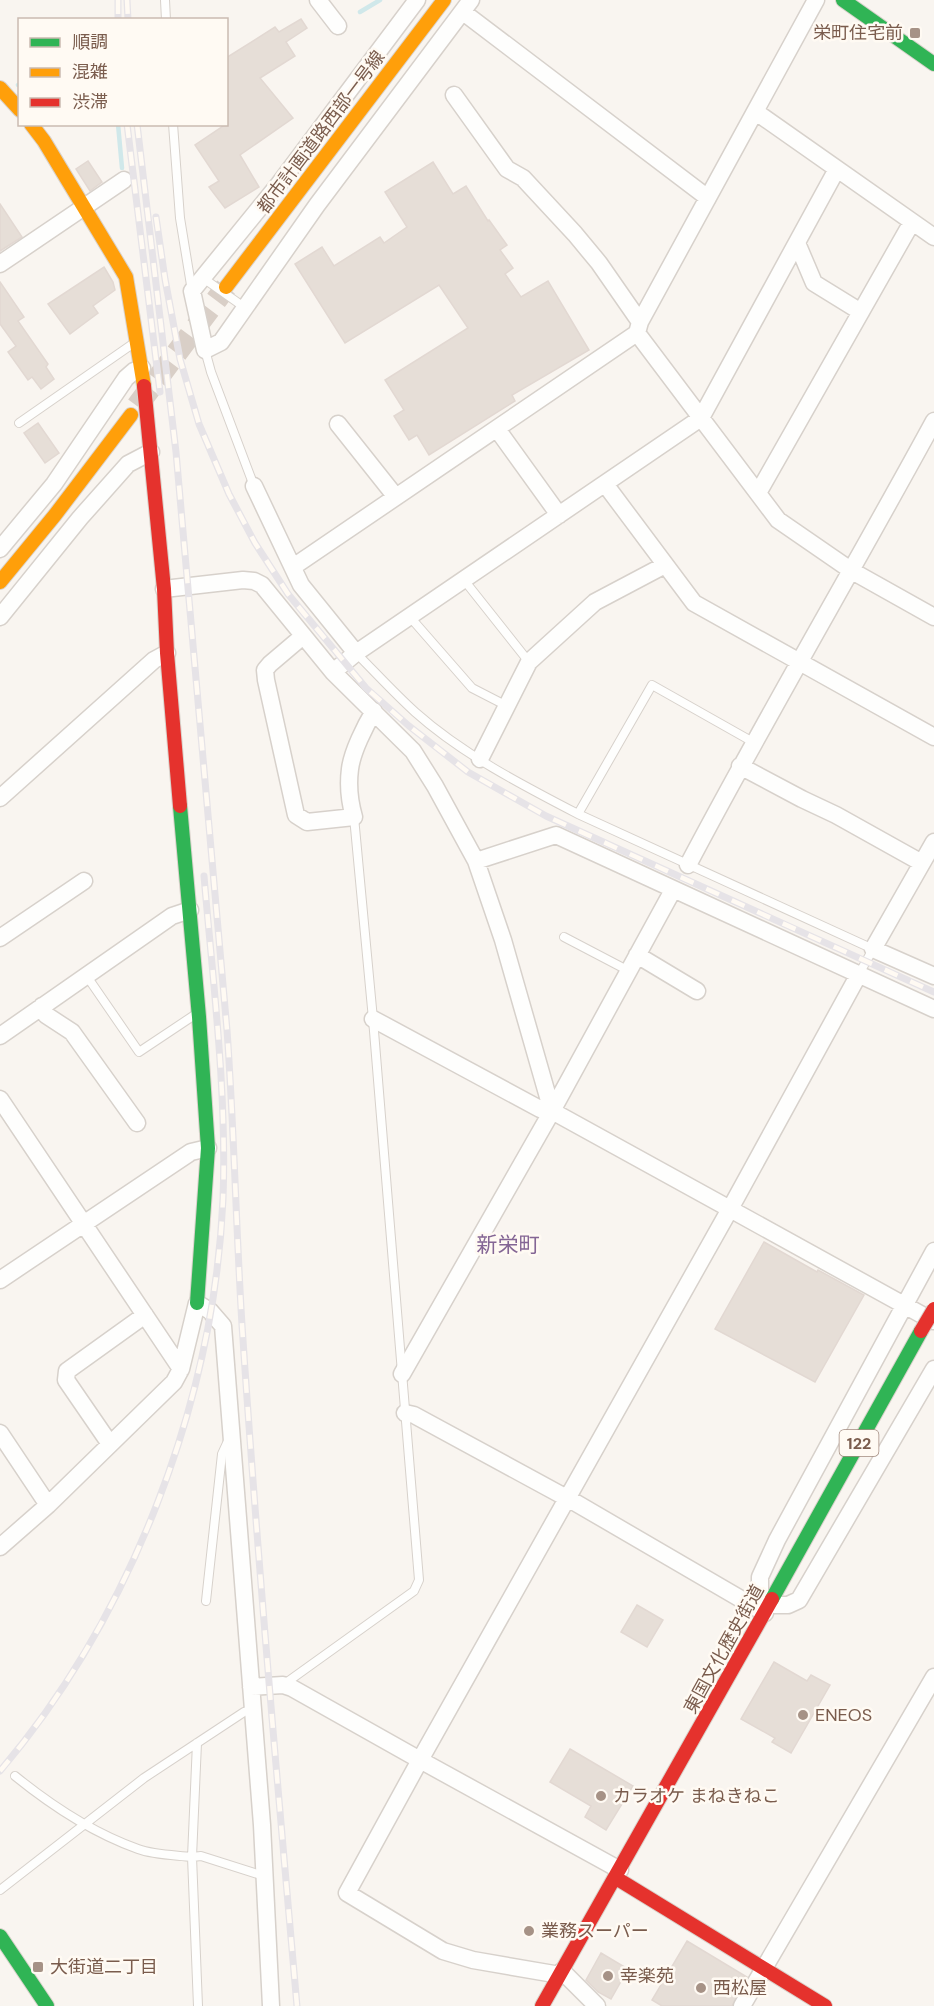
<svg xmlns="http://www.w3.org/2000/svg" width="934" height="2006" font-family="'DM Sans','Noto Sans JP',sans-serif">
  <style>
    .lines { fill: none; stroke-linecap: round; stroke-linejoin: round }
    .stream { stroke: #d0e8ea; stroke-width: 4.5 }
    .building { fill: #e6ded7; stroke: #e2d8d2; stroke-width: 1.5 }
    .secondary-tunnel { stroke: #d9cfc7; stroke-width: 22; stroke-dasharray: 22 11; stroke-linecap: butt }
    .lane-casing { stroke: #d7d1cb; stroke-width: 10 }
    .street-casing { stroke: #d7d1cb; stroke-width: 19 }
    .fast-casing { stroke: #d9d2cb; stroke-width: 16 }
    .slow-casing { stroke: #d9d2cb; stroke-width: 16 }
    .jam-casing { stroke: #d9d2cb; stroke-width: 16 }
    .lane { stroke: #fefefd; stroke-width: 8 }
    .street { stroke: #fefefd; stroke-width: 16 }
    .fast { stroke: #30b455; stroke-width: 14 }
    .slow { stroke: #ff9f0a; stroke-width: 14 }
    .jam { stroke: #e5322d; stroke-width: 14 }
    .rail-casing { stroke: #e6e3e7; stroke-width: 7 }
    .rail { stroke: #fffaf3; stroke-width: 4.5; stroke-dasharray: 14; stroke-linecap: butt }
    .jam-bridge-casing { stroke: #dad1cc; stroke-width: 16; stroke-linecap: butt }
    .jam-bridge { stroke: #e5322d; stroke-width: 14 }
    .poi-dot { fill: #a69286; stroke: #fffaf3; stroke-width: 2 }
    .labels { text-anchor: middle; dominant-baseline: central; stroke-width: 5; stroke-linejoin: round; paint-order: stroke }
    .shield { fill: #fffaf3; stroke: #a28b7f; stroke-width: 1.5 }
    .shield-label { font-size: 16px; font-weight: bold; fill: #7a5c4d }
    .poi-label { font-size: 18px; fill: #7a5c4d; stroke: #fffaf3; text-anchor: start }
    .street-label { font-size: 18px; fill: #7a5c4d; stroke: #fffaf3 }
    .quarter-label { font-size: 21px; fill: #846695; stroke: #fffaf3 }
  </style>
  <rect width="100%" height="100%" fill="#f9f5f0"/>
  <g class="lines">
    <path class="stream" d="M360 12 380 0
      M18 85 20 84
      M118 124 122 168"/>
  </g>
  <path class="building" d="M301 19 307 28 286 42 295 56 260 78 293 118 240 155 259 187 225 208 209 187 219 181 195 145 226 124V58L275 27 279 32Z
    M88 161 102 182 90 191 76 169Z
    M433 162 453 194 466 186 488 221 489 220 507 245 500 250 513 268 505 274 521 297 548 281 589 350 512 395 515 401 429 455 417 435 409 440 394 416 404 410 385 380 468 328 439 285 345 343 295 264 322 247 334 266 380 237 384 243 407 227 385 192Z
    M0 204 22 237 0 251Z
    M104 267 113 282 115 290 93 306 98 313 70 334 48 304Z
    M0 282 24 317 18 321 48 364 46 367 54 379 41 389 32 377 28 380 8 352 16 346 0 324Z
    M38 423 59 453 45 463 24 433Z
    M764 1242 817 1272 818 1270 864 1295 815 1382 715 1329Z
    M637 1605 663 1620 647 1647 621 1632Z
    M774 1662 807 1681 811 1675 830 1685 791 1753 772 1742 775 1738 741 1719Z
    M570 1749 633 1786 606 1830 585 1817 591 1806 550 1782Z
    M687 1941 747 1977 732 2006H662L652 2000Z
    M601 1953 628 1969 611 1999 598 1992 586 1980Z"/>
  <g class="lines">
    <path class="secondary-tunnel" d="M137 406 226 287"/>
    <g class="lane-casing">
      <path id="lane" d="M165 0 166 20
        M173 124 180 218 192 291
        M203 278 244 307
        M205 350 211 372 254 486
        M19 423 134 343
        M464 580 529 662
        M410 617 472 688 507 706
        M356 653C376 673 394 693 415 712 462 754 522 785 578 814L873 949 859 974
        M578 814 652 685 753 742
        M564 937 629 971
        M86 975 139 1052 196 1014
        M206 1601 222 1454 228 1441
        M283 1685 414 1591 419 1580 373 1019 354 817
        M197 1743 192 1857 198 2006
        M15 1776C52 1806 93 1833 138 1849 154 1855 175 1855 192 1857L201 1856 264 1876
        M0 1890 144 1778 244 1712 253 1709"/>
    </g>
    <g class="street-casing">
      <path id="street" d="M318 0 338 26
        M417 0 279 184 192 291 205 350 221 342 317 205 471 0
        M816 0 640 322 637 333 778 520 852 571 934 617
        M463 12 708 198
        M454 95 507 169 523 178 575 234 599 263 640 322
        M756 112 934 237
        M797 243 814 283 861 312
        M0 264 124 180
        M338 424 396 497
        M497 429 559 515
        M605 484 694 603 934 737
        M254 486 301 585 356 653
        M758 493 912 222
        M0 549 54 484 126 378 134 371 142 368
        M293 567 637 333
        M164 589 243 580 254 581 262 585 333 672 413 751 435 786 476 861 503 940 552 1111 730 1209 859 974
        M0 617 80 518 128 464 151 452
        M303 636 270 664 265 670 266 680 296 815 307 822 354 817C350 803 348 784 350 769 352 752 365 726 374 711
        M333 672 356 653 701 418 837 169
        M480 759 529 662 595 602 665 565
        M740 766 802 799 836 815 922 863
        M0 798 154 660 167 653
        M934 842 873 949 934 976
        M476 861 556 835 934 1009
        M688 865C767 715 853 570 934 421
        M0 938 84 881
        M637 955 697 991
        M42 1006 46 1015 72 1032 137 1123
        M373 1019 540 1109 552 1111
        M0 1036 172 916 190 910
        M0 1099 181 1369 174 1382 48 1505 0 1547
        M934 1251 777 1540 760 1577V1592L769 1605H788L799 1600 934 1369
        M0 1280 191 1152 208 1148
        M181 1369 197 1303 210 1311 223 1326 262 1825 271 2006
        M402 1374 552 1111 673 890
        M405 1413 414 1415 576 1503 765 1613
        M0 1433 48 1505
        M110 1444 66 1380 67 1371 145 1315
        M251 1687 283 1685 292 1688 420 1760 347 1893 443 1951 473 1960 560 1975
        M620 1870 420 1760 730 1209 933 1321
        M562 1971 597 2006
        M742 2006 934 1677"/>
    </g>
    <g class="fast-casing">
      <path id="fast" d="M843 0 934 64
        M180 806 199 1017 208 1148 197 1303
        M772 1599 921 1331
        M0 1936 47 2006"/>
    </g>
    <g class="slow-casing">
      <path id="slow" d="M0 88 20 110
        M31 124 44 141 126 277 144 386
        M226 287 444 0
        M0 582 55 515 131 415"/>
    </g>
    <g class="jam-casing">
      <path id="jam" d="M144 386 164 589 167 653 180 806
        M616 1878 825 2006
        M542 2006 772 1599"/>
    </g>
    <use href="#lane" class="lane"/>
    <use href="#street" class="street"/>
    <use href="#fast" class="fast"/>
    <use href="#slow" class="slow"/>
    <use href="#jam" class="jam"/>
    <g class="rail-casing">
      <path id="rail" d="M118 0V20
        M127 0 128 20
        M127 124 160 392
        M137 124 176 452 227 1030C234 1128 236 1227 242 1325 257 1552 277 1779 297 2006
        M156 217 165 279 180 359 199 424 229 494 255 543 288 594 366 688 409 726 468 772 546 816 934 992
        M0 1771C131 1617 214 1402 223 1199 227 1092 213 983 204 876"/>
    </g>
    <use href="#rail" class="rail"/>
    <g class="jam-bridge-casing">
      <path id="jam-bridge" d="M921 1331 934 1309"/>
    </g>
    <use href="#jam-bridge" class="jam-bridge"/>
  </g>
  <g class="poi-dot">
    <rect x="909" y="27" width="12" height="12" rx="3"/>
    <circle cx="803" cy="1715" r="6"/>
    <circle cx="601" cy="1796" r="6"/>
    <circle cx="529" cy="1931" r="6"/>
    <rect x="32" y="1961" width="12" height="12" rx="3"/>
    <circle cx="608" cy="1976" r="6"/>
    <circle cx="701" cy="1988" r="6"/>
  </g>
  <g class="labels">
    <rect class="shield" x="839.5" y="1430" width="39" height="26" rx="4.5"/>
    <g class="shield-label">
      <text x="859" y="1443">122</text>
    </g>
    <g class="poi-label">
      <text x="903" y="33" text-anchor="end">栄町住宅前</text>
      <text x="815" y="1715">ENEOS</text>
      <text x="613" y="1796">カラオケ まねきねこ</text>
      <text x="541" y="1931">業務スーパー</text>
      <text x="50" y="1967">大街道二丁目</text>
      <text x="620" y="1976">幸楽苑</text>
      <text x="713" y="1988">西松屋</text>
    </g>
    <g class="street-label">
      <text transform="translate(321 132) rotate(-53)">都市計画道路西部一号線</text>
      <text transform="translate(724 1649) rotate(-61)">東国文化歴史街道</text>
    </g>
    <g class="quarter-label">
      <text x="508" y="1245">新栄町</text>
    </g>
  </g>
  <rect x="18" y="18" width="210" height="108" fill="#fffaf3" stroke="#cabbb1" stroke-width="1.5"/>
  <rect x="30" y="38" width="30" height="9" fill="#30b455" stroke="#cabbb1" stroke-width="1.5"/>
  <text x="72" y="48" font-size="18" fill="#7a5c4d">順調</text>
  <rect x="30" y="68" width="30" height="9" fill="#ff9f0a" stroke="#cabbb1" stroke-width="1.5"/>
  <text x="72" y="78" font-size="18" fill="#7a5c4d">混雑</text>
  <rect x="30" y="98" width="30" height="9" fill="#e5322d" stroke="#cabbb1" stroke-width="1.5"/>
  <text x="72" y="108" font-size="18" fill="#7a5c4d">渋滞</text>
</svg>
